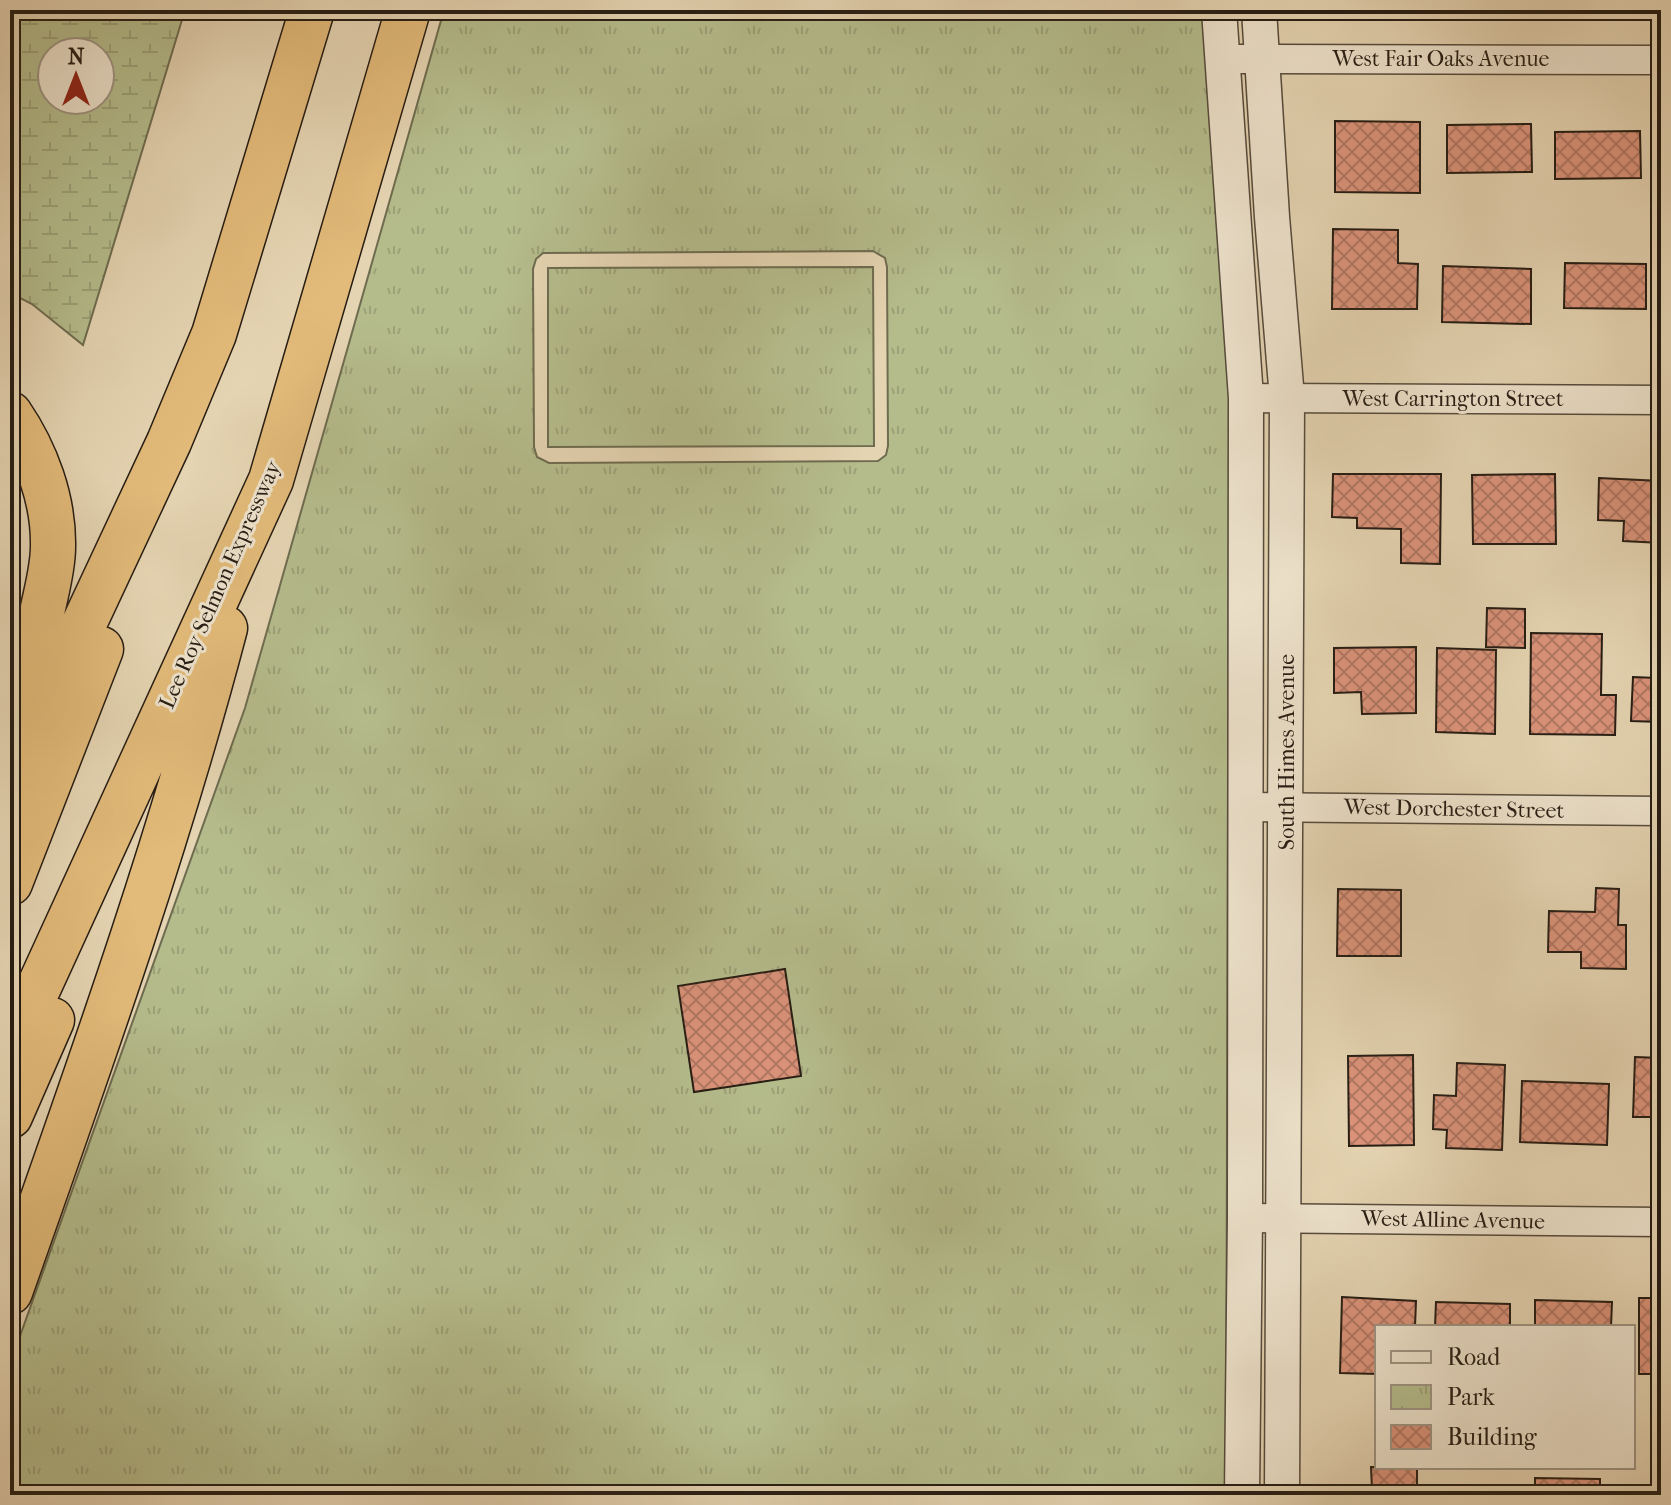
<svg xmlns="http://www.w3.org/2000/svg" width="1671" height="1505" font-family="'IM FELL French Canon',serif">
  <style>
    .wetland { fill: url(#wetland-marsh); stroke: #6e6c50; stroke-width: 2; fill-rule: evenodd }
    .park { fill: url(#park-tufts); stroke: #6e6c50; stroke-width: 2; fill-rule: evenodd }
    .building { fill: url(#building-cross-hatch); stroke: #261d14; stroke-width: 2 }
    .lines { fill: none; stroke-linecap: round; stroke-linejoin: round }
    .minor-casing { stroke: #564b3c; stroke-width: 31 }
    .tertiary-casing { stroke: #564b3c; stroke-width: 37 }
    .motorway-casing { stroke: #261d14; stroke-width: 47 }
    .minor { stroke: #eee3cd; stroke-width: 28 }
    .tertiary { stroke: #eee3cd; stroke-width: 34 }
    .motorway { stroke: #e2ba79; stroke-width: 44 }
    .labels { text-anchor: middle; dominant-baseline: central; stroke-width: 6; stroke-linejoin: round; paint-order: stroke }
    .street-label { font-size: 22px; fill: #261d14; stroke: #eee3cd }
  </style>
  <defs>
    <pattern id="wetland-marsh" width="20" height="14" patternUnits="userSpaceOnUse" patternTransform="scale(2)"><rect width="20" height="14" fill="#b5bc8c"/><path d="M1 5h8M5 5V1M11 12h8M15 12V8" fill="none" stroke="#9ca178"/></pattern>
    <pattern id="park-tufts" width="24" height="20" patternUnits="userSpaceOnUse" patternTransform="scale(2)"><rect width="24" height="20" fill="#b5bc8c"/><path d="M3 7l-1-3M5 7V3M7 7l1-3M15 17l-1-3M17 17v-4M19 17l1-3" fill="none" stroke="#9ca178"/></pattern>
    <pattern id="building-cross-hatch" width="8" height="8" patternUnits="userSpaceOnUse" patternTransform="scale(2)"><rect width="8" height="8" fill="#db937a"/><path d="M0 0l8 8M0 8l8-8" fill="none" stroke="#b17763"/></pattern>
  </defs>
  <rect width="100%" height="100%" fill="#e5d4b2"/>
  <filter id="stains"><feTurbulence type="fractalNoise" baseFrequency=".0025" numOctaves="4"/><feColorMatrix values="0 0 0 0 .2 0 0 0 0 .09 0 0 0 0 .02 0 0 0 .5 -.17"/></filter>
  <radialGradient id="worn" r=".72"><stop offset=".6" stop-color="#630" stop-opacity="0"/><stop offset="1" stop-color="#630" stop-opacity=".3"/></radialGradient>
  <path class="wetland" d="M10 10H185L83 345 32 304 10 293ZM52 52H100V100H52Z"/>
  <path class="park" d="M444 10H1202L1229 398 1226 1495H10V1364L245 708ZM873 251 885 258 887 267 888 446 886 455 878 461 549 463 537 457 534 447 533 269 536 259 543 253Z
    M873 267 874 446 548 447V268Z"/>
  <path class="building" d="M1335 121 1420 122V193L1335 192Z
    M1531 124 1532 172 1447 173V125Z
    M1640 131 1641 178 1555 179V132Z
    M1333 229 1398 230V263L1418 264 1417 309H1332Z
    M1565 263 1646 264V309L1564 308Z
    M1443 266 1531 269V324L1442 322Z
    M1333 474H1441L1440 564 1401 563V529L1357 528V518L1332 517Z
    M1555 474 1556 544H1473L1472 475Z
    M1599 478 1661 481V543L1623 541 1624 521 1598 520Z
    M1487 608 1525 609V648L1486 647Z
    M1531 633 1602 634 1601 695H1616L1615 735 1530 734Z
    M1416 647V713L1362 714 1361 692 1334 693V648Z
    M1437 648 1496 650 1495 734 1436 732Z
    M1658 656H1661V722L1631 721 1633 677 1657 678Z
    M1596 888 1619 889 1618 925H1626V969L1581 968V952H1548L1549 911 1595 912Z
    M1338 889 1401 890V956H1337Z
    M1658 891 1661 892V951L1652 950Z
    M785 969 801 1076 694 1092 678 986Z
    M1413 1055 1414 1145 1349 1146 1348 1056Z
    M1635 1057 1661 1058V1117H1633Z
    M1457 1063 1505 1065 1502 1150 1446 1148 1447 1130 1433 1129 1434 1095 1456 1096Z
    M1522 1081 1609 1084 1607 1145 1520 1142Z
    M1342 1297 1416 1301 1415 1327H1377V1374L1340 1373Z
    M1639 1298H1661V1374H1639Z
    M1535 1300 1612 1302 1611 1327H1535Z
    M1436 1302 1510 1304V1327H1435Z
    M1371 1467H1417V1495H1326V1491L1372 1490Z
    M1535 1478 1600 1479V1495H1535Z
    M1510 1488V1495H1435V1489Z"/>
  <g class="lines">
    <g class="minor-casing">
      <path id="minor" d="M1222 59 1661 60
        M1246 398 1661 400
        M1246 807 1661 811
        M1245 1218 1661 1222"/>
    </g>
    <g class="tertiary-casing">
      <path id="tertiary" d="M1219 10 1246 398 1245 1218 1242 1495
        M1259 10 1272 217 1287 398 1282 1495"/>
    </g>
    <g class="motorway-casing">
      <path id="motorway" d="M10 414C36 452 54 500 53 547 53 567 47 589 43 608 35 647 26 684 16 722
        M10 782 169 442 214 334 312 10
        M10 883 101 649
        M10 1050 271 480 408 10
        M10 1116 52 1020
        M10 1292C87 1073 166 853 225 628"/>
    </g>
    <use href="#minor" class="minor"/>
    <use href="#tertiary" class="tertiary"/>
    <use href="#motorway" class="motorway"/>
  </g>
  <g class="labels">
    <g class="street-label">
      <text x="1441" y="59">West Fair Oaks Avenue</text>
      <text x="1453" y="399">West Carrington Street</text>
      <text transform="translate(220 585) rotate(-66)">Lee Roy Selmon Expressway</text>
      <text transform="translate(1287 752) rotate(-90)">South Himes Avenue</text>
      <text transform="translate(1454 809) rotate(1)">West Dorchester Street</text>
      <text transform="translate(1453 1220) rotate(1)">West Alline Avenue</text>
    </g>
  </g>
  <rect width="1671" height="1505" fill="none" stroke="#e5d4b2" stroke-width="40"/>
  <rect x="12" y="12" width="1647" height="1481" fill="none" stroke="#261d14" stroke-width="4"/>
  <rect x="20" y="20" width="1631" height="1465" fill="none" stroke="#261d14" stroke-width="2"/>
  <rect x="1375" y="1325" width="260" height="144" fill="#eee3cd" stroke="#9e9483" stroke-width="2"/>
  <rect x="1391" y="1351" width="40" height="12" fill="#eee3cd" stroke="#9e9483" stroke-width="2"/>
  <text x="1447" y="1365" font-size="24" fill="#261d14">Road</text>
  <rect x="1391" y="1385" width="40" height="24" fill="url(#park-tufts)" stroke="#9e9483" stroke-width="2"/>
  <text x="1447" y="1405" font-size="24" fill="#261d14">Park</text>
  <rect x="1391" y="1425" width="40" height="24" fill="url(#building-cross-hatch)" stroke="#9e9483" stroke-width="2"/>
  <text x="1447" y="1445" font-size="24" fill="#261d14">Building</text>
  <g transform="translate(76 76)"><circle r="38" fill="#eee3cd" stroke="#9e9483" stroke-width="2"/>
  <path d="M0-6L14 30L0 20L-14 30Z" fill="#8f2418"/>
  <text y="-12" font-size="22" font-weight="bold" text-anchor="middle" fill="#261d14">N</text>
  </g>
  <rect width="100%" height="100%" filter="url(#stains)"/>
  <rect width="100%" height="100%" fill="url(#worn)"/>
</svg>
